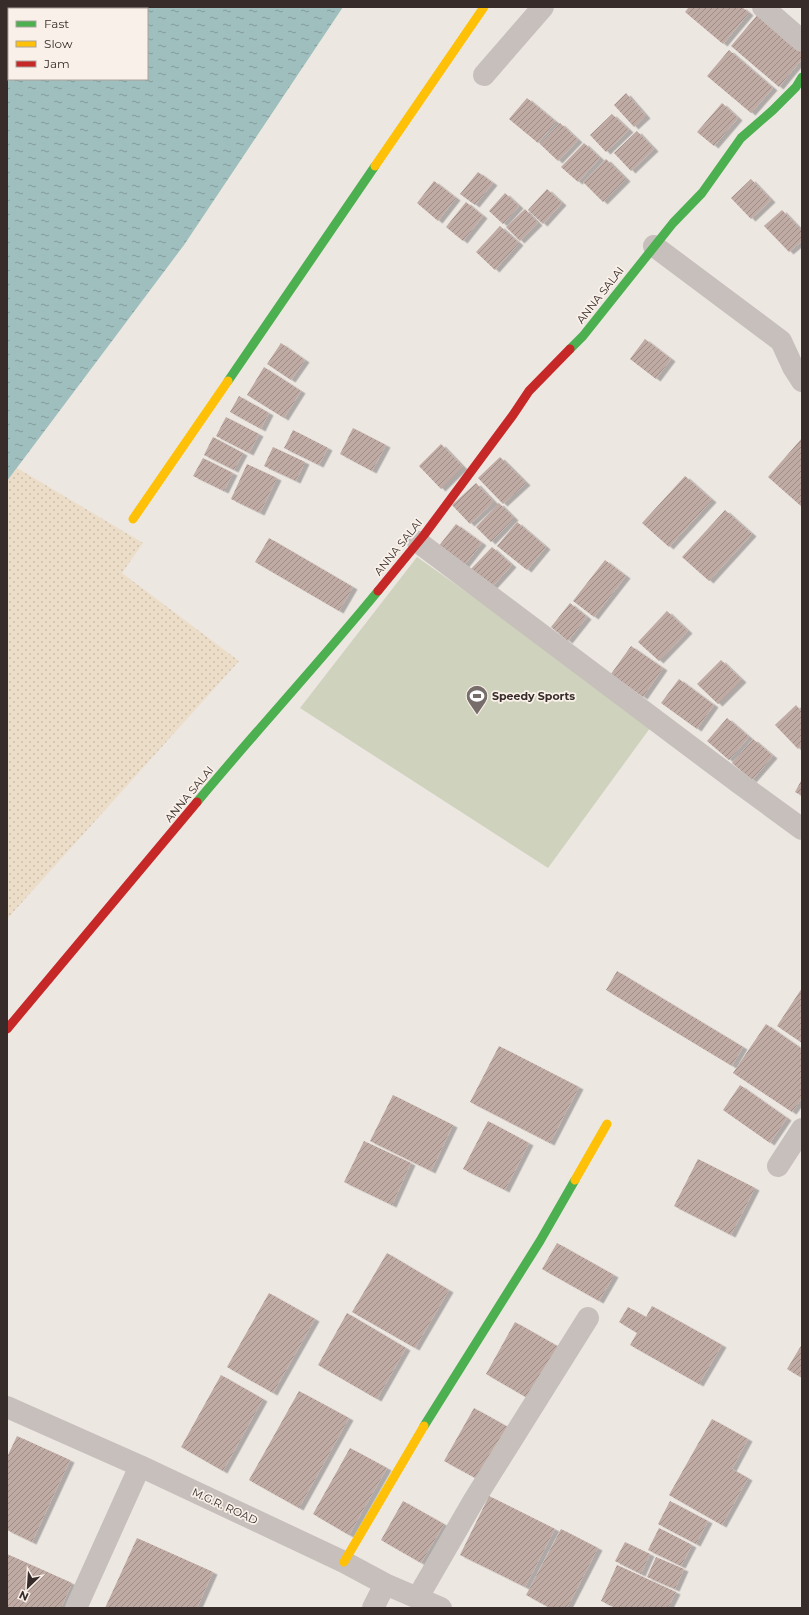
<svg xmlns="http://www.w3.org/2000/svg" width="809" height="1615" font-family="Montserrat,sans-serif">
  <style>
    .sand { fill: url(#sand-dots) }
    .green { fill: #cfd2bc }
    .water { fill: url(#water-ripples); fill-rule: evenodd }
    .building { fill: url(#building-hatch); filter: url(#shadow) }
    .lines { fill: none; stroke-linecap: round; stroke-linejoin: round }
    .street { stroke: #c6bfbb; stroke-width: 22 }
    .fast { stroke: #4caf50; stroke-width: 9 }
    .slow { stroke: #ffc107; stroke-width: 9 }
    .jam { stroke: #c62828; stroke-width: 9 }
    .labels { text-anchor: middle; dominant-baseline: central; stroke-width: 3.5; stroke-linejoin: round; paint-order: stroke }
    .street-label { font-size: 11px; fill: #372c29; stroke: #f9f1e9 }
    .poi-label { font-size: 11px; font-weight: bold; fill: #372c29; stroke: #f9f1e9; text-anchor: start }
  </style>
  <defs>
    <pattern id="sand-dots" width="8" height="8" patternUnits="userSpaceOnUse"><rect width="8" height="8" fill="#ecddc9"/><path d="M2 2h.1M6 6h.1" fill="none" stroke="#cbbead" stroke-width="1.8" stroke-linecap="round"/></pattern>
    <pattern id="water-ripples" width="26" height="14" patternUnits="userSpaceOnUse"><rect width="26" height="14" fill="#9ebfbd"/><path d="M2 4q2-2 4 0t4 0M15 11q2-2 4 0t4 0" fill="none" stroke="#829b9a"/></pattern>
    <pattern id="building-hatch" width="6" height="6" patternUnits="userSpaceOnUse"><rect width="6" height="6" fill="#c0aaa4"/><path d="M-1 1l2-2M0 6l6-6M5 7l2-2" fill="none" stroke="#9d8b86"/></pattern>
    <filter id="shadow"><feDropShadow dx="4.5" dy="2.5" stdDeviation="0" flood-color="#0004"/></filter>
  </defs>
  <rect width="100%" height="100%" fill="#ede7e2"/>
  <path class="sand" d="M17 468 143 543 122 573 239 661 7 919V481Z"/>
  <path class="green" d="M417 557 653 724 548 868 300 708Z"/>
  <path class="water" d="M7 7H343L184 245 7 481ZM9 9H147V79H9Z"/>
  <path class="building" d="M689 7H742L749 13 723 44 685 12Z
    M759 13 802 50V59L779 87 731 46Z
    M729 50 773 88 751 113 707 76Z
    M626 93 646 116 634 127 614 105Z
    M527 98 556 122 538 143 509 119Z
    M722 103 738 118 714 146 697 132Z
    M612 114 629 130 606 152 590 135Z
    M560 123 578 140 558 161 540 144Z
    M637 131 654 149 631 171 614 153Z
    M584 143 600 158 578 182 561 167Z
    M606 159 626 179 603 202 583 182Z
    M478 172 493 183 475 205 460 194Z
    M751 179 771 200 751 219 731 198Z
    M434 181 456 198 438 221 417 203Z
    M547 189 562 203 543 224 528 210Z
    M505 193 519 206 503 224 489 211Z
    M466 202 483 216 463 241 446 227Z
    M525 209 538 223 520 241 506 227Z
    M782 210 802 231V241L789 252 764 226Z
    M500 226 519 243 495 270 476 252Z
    M645 339 671 359 656 379 630 359Z
    M281 343 305 360 291 380 267 364Z
    M264 367 301 391 284 418 247 395Z
    M239 396 269 413 261 429 230 412Z
    M226 417 259 434 249 453 216 436Z
    M353 428 386 445 372 471 340 454Z
    M293 430 328 448 319 465 284 448Z
    M213 437 243 453 234 470 204 455Z
    M802 438V507L768 477Z
    M441 444 463 467 441 489 419 466Z
    M273 447 305 462 296 481 264 466Z
    M500 457 526 483 503 504 478 478Z
    M203 458 233 473 224 491 193 476Z
    M247 464 277 478 260 513 231 499Z
    M685 476 712 500 669 547 642 523Z
    M476 483 494 502 470 524 452 505Z
    M499 503 514 518 491 542 476 527Z
    M725 510 752 534 709 581 682 557Z
    M517 522 546 547 527 570 497 546Z
    M456 524 482 543 463 567 438 547Z
    M269 538 353 587 339 611 255 562Z
    M492 547 512 565 491 588 471 569Z
    M605 560 626 576 594 617 573 601Z
    M570 603 587 617 568 641 551 627Z
    M667 611 688 631 659 661 638 642Z
    M631 646 663 668 643 697 611 674Z
    M721 660 742 680 718 704 697 684Z
    M679 679 714 705 697 729 661 703Z
    M796 705 802 712V745L798 749 775 725Z
    M727 718 749 737 729 760 707 741Z
    M753 739 773 756 752 780 732 763Z
    M802 779V796L795 792Z
    M617 971 743 1047 732 1066 606 990Z
    M802 988V1043L777 1026Z
    M766 1024 802 1049V1098L792 1112 733 1073Z
    M499 1046 579 1087 550 1143 470 1102Z
    M740 1085 787 1118 770 1143 723 1110Z
    M393 1095 453 1125 431 1171 370 1141Z
    M488 1121 529 1143 505 1190 463 1169Z
    M364 1141 411 1163 392 1205 344 1182Z
    M698 1159 755 1188 731 1235 674 1206Z
    M557 1243 614 1275 599 1301 542 1269Z
    M387 1253 449 1290 415 1348 352 1312Z
    M269 1293 315 1319 273 1393 227 1367Z
    M652 1306 722 1345 699 1384 630 1345 637 1333 619 1322 628 1307 646 1317Z
    M347 1313 406 1348 377 1399 318 1365Z
    M515 1322 559 1347 529 1399 486 1374Z
    M802 1344V1378L787 1369Z
    M221 1375 263 1399 223 1471 181 1447Z
    M299 1391 349 1418 299 1508 249 1480Z
    M474 1408 508 1427 479 1480 444 1461Z
    M712 1419 748 1439 732 1469 748 1478 722 1525 669 1495Z
    M17 1436 70 1460 32 1542 7 1530V1457Z
    M350 1448 387 1468 349 1535 313 1514Z
    M489 1496 555 1529 525 1587 460 1555Z
    M403 1501 444 1524 421 1563 381 1540Z
    M670 1501 708 1521 696 1544 658 1524Z
    M659 1528 692 1545 681 1566 648 1550Z
    M561 1529 598 1548 567 1608H550L526 1595Z
    M137 1538 213 1572 197 1608H105Z
    M625 1542 650 1554 641 1574 615 1561Z
    M7 1554 72 1583 61 1608H7Z
    M656 1557 684 1569 675 1589 647 1577Z
    M617 1565 676 1592 668 1608H616L601 1601Z"/>
  <g class="lines">
    <path class="street" d="M763 7 802 41
      M484 75 543 7
      M654 246 781 341 793 367 802 381
      M418 542 739 783 802 829
      M778 1166 802 1129
      M7 1407 140 1466 344 1562 385 1584 441 1608
      M418 1597 474 1500 588 1318
      M76 1608 140 1466
      M373 1608 385 1584"/>
    <path class="fast" d="M570 349 583 336 673 223 702 193 741 138 773 110 796 87 802 77
      M228 381 375 166
      M197 802C256 731 319 663 378 591
      M424 1426 540 1241 575 1180"/>
    <path class="slow" d="M375 166 484 7
      M133 519 228 381
      M575 1180 607 1124
      M344 1562 424 1426"/>
    <path class="jam" d="M378 591 424 535 513 415 529 391 570 349
      M7 1029 197 802"/>
  </g>
  <defs>
    <g id="stadium-pin" transform="scale(1.15)"><path d="M0 17L-7.5 6A9.5 9.5 0 1 1 7.5 6Z" fill="#776d6a" stroke="#f9f1e9"/><path d="M0-5a6.5 5 0 1 0 0 10a6.5 5 0 1 0 0-10ZM-3.5-1.8h7v3.6h-7Z" fill="#fff"/></g>
  </defs>
  <g fill-rule="evenodd">
    <use href="#stadium-pin" x="477" y="696"/>
  </g>
  <g class="labels">
    <g class="street-label">
      <text transform="translate(600 295) rotate(-52)">ANNA SALAI</text>
      <text transform="translate(398 547) rotate(-51)">ANNA SALAI</text>
      <text transform="translate(189 794) rotate(-50)">ANNA SALAI</text>
      <text transform="translate(225 1506) rotate(25)">M.G.R. ROAD</text>
    </g>
    <g class="poi-label">
      <text x="492" y="696">Speedy Sports</text>
    </g>
  </g>
  <rect width="809" height="1615" fill="none" stroke="#372c29" stroke-width="16"/>
  <rect x="8" y="8" width="140" height="72" fill="#f9f1e9" stroke="#aba29c"/>
  <rect x="16" y="21" width="20" height="6" fill="#4caf50" stroke="#aba29c"/>
  <text x="44" y="28" font-size="12" fill="#372c29">Fast</text>
  <rect x="16" y="41" width="20" height="6" fill="#ffc107" stroke="#aba29c"/>
  <text x="44" y="48" font-size="12" fill="#372c29">Slow</text>
  <rect x="16" y="61" width="20" height="6" fill="#c62828" stroke="#aba29c"/>
  <text x="44" y="68" font-size="12" fill="#372c29">Jam</text>
  <g transform="translate(28 1587) rotate(205)" stroke="#f9f1e9" stroke-width="3" paint-order="stroke">
  <path d="M0-3L7 15L0 10L-7 15Z" fill="#372c29"/>
  <text y="-6" font-size="11" font-weight="bold" text-anchor="middle" fill="#372c29">N</text>
  </g>
</svg>
